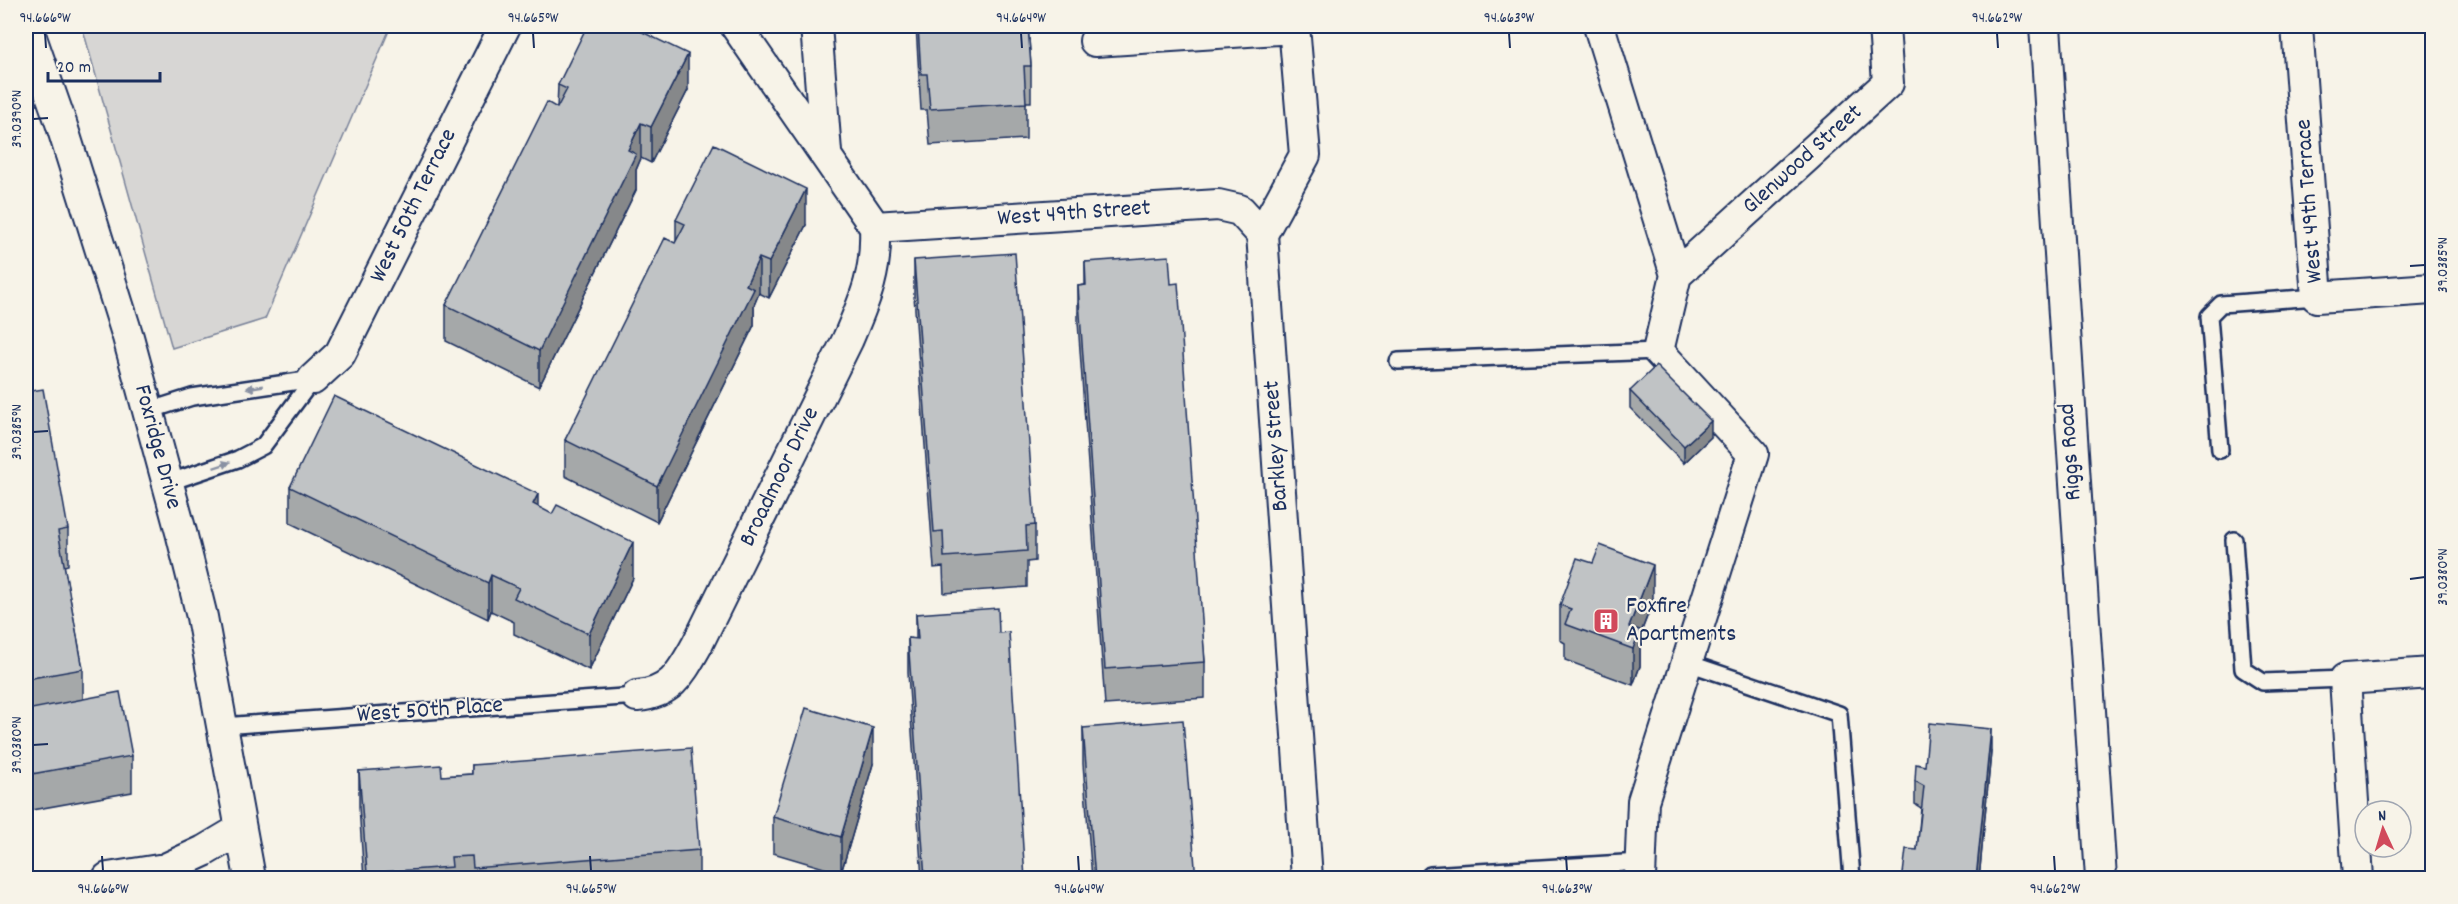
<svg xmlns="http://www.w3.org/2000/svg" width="2458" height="904" font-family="Dekko,sans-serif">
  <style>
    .green { fill: #d7d6d4; stroke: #798299; stroke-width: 1.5 }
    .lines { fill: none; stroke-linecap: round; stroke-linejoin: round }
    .service-casing { stroke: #1b2f5e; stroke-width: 20 }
    .minor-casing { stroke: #1b2f5e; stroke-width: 34 }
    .service { stroke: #f7f3e8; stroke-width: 15 }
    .minor { stroke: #f7f3e8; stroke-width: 30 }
    .wall { fill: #a5a8a9; stroke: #1b2f5e; stroke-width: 1.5 }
    .shaded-wall { fill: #86888a; stroke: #1b2f5e; stroke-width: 1.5 }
    .building { fill: #c0c3c5; stroke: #1b2f5e; stroke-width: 1.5 }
    .oneway { fill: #8991a3 }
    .ticks { fill: none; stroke: #1b2f5e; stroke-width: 2 }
    .labels { text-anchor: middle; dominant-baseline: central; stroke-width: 4.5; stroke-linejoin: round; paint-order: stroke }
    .street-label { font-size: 24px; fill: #1b2f5e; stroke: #f7f3e8 }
    .poi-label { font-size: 24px; fill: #1b2f5e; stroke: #f7f3e8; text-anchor: start }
    .neatline { fill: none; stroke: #1b2f5e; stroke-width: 2 }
    .ticks-label { font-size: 15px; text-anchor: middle; fill: #1b2f5e }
  </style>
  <rect width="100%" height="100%" fill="#f7f3e8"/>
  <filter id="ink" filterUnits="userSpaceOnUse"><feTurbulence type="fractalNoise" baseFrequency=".0167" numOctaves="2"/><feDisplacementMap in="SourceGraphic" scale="12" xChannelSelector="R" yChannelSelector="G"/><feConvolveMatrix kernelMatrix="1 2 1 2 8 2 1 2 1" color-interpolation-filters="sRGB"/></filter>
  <g filter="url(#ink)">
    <path class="green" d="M82 26H391L265 319 172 348Z"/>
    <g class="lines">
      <g class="service-casing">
        <path id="service" d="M1398 361 1658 351
          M148 411 192 397 313 379
          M2220 450 2209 316 2221 304 2317 297
          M167 483 238 459 263 446 313 379
          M2234 540 2243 669 2263 682 2345 679
          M1688 663 1839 714 1852 878
          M223 726 637 696
          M1430 875 1640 862"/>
      </g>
      <g class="minor-casing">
        <path id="minor" d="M27 26 61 123 128 337 181 532 202 617 250 878
          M736 26 875 227
          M816 26 826 152
          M1294 26 1305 155 1262 234 1307 878
          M1599 26 1676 275 1658 351 1753 454 1643 801 1640 878
          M2045 26 2101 878
          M2297 26 2317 297 2432 289
          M1095 41 1295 28
          M875 227 1218 205 1240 210 1262 234
          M1676 275 1888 83 1884 26
          M313 379 340 354 505 26
          M637 696C672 693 681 673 697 645L848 339C865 299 877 273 875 227
          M108 878 165 869 204 851 241 829
          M2358 878 2345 679 2432 673"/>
      </g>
      <use href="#service" class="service"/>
      <use href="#minor" class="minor"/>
    </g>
    <path class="wall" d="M916 26H1028L1031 66V102H1026V139L930 145 927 110H921Z
      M558 85 688 90 651 163 641 158 636 170V190L539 387 446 341V305L557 108Z
      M676 220 806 225 769 298 759 293 754 305V325L657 522 565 476V440L675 243 676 241Z
      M914 260 1035 525V561L1027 562V587L944 593 943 567 934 568 914 296Z
      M1085 262 1171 284 1205 662V698L1105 705 1078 322V286L1085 285Z
      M1630 391 1711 437 1684 463 1630 408Z
      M26 392 68 529V565L64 566 83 669V699L132 756V792L26 811Z
      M290 487 538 507 633 578 589 670 514 634V622L491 611 488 619 290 523Z
      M1593 563 1653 601 1640 635V666L1633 685 1565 660V643L1560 640V605Z
      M916 614 999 633 1025 879H922L908 673V638L916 639Z
      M1083 728 1196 879H1092L1083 764Z
      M1991 752 1979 879H1903V874L1917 850 1921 808 1915 804V781L1925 766Z
      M873 764 841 873 773 853V817Z
      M472 765 699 850V879H364L359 807V771L442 776 472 774Z"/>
    <path class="shaded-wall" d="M688 54V90L651 163V127Z
      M641 123V158L636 170V190L539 387V351L628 150Z
      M806 189V225L769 298V262Z
      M759 258V293L754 305V325L657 522V486L746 285Z
      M1711 421V437L1684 463V446Z
      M538 494V530L533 504Z
      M633 542V578L589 670V634Z
      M1653 565V601L1640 635V666L1633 685V649L1629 627Z
      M491 575V611L488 619V583Z
      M873 728V764L841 873V837Z
      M1991 729V752L1979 879H1976Z"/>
    <path class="building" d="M587 26H630L688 54 651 127 641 123 628 150 636 154 539 351 446 305 547 102 557 108 567 89 558 85Z
      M918 26H1028L1031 66H1024L1026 103 930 109 927 74H921Z
      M714 144 806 189 769 262 759 258 746 285 754 289 657 486 565 440 665 238 675 243 685 224 676 220Z
      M1015 253 1035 525 1026 526 1027 551 944 557 943 531 934 532 914 260Z
      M1169 256 1171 284 1178 283 1205 662 1105 669 1078 286 1086 285 1085 262Z
      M1656 366 1711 421 1684 446 1630 391Z
      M43 389 68 529 58 531 83 669 26 679V392Z
      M334 396 538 494 533 504 552 514 557 505 633 542 589 634 514 598 519 588 491 575 488 583 290 487Z
      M1600 545 1653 565 1629 627 1640 630 1633 649 1565 624 1571 609 1560 605 1577 558 1593 563Z
      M998 608 999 633 1009 632 1025 879H925L908 638 918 639 916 614Z
      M120 692 132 756 26 775V710Z
      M806 708 873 728 841 837 773 817Z
      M1183 720 1196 879H1095L1083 728Z
      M1929 723 1991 729 1976 879H1955L1903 874 1906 849 1917 850 1924 786 1915 781 1916 764 1925 766Z
      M691 748 699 850 473 868 472 856 451 857 452 867 367 873 359 771 441 765 442 776 472 774V765Z"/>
    <defs><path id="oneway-solid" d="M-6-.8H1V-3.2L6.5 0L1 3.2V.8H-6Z" transform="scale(1.5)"/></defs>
    <g class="oneway">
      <use href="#oneway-solid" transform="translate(255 387) rotate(171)"/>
      <use href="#oneway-solid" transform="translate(222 465) rotate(-19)"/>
    </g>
  </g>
  <path class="ticks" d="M45 33 46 48M533 33 534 48M1021 33 1022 48M1509 33 1510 48M1997 33 1998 48M33 119 48 118M2410 266 2425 265M33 432 48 431M2410 579 2425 577M33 745 48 744M102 856 103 871M590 856 591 871M1078 856 1079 871M1566 856 1567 871M2054 856 2055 871"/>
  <defs>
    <g id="building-square" transform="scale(1.35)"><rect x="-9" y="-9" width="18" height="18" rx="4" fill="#d1495b" stroke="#f7f3e8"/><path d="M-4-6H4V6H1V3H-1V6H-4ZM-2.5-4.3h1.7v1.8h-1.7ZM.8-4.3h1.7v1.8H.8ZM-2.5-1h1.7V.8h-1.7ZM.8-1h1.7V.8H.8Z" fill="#fff"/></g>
  </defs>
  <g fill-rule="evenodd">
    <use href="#building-square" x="1606" y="621"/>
  </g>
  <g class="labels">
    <g class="street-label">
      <text transform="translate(1803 160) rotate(-42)">Glenwood Street</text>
      <text transform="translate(2310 201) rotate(-94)">West 49th Terrace</text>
      <text transform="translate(414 206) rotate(-64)">West 50th Terrace</text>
      <text transform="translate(1074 214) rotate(-4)">West 49th Street</text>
      <text transform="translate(1277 446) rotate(-94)">Barkley Street</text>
      <text transform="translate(157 447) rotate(75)">Foxridge Drive</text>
      <text transform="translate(2071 452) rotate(-94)">Riggs Road</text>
      <text transform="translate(780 477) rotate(-64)">Broadmoor Drive</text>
      <text transform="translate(430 711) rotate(-4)">West 50th Place</text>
    </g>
    <g class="poi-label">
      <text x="1626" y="607">Foxfire<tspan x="1626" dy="28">Apartments</tspan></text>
    </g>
  </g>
  <rect width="2458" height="904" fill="none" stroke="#f7f3e8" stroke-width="66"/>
  <g transform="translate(2383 829) rotate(356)"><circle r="28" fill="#f7f3e8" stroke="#9fa5b1" stroke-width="1.5"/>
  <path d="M0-4.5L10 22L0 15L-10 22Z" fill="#d1495b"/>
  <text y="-9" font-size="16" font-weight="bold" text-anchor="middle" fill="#1b2f5e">N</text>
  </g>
  <path d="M48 72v9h112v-9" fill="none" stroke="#1b2f5e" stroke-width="3"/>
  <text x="57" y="72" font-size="18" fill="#1b2f5e" stroke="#f7f3e8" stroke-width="4.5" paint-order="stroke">20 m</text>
  <rect x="33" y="33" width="2392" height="838" class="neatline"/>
  <g class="ticks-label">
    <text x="45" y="22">94.666°W</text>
    <text x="533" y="22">94.665°W</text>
    <text x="1021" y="22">94.664°W</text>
    <text x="1509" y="22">94.663°W</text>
    <text x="1997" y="22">94.662°W</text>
    <text transform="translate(16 119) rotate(-90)" y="5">39.0390°N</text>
    <text transform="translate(2442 265) rotate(-90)" y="5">39.0385°N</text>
    <text transform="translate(16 432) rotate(-90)" y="5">39.0385°N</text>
    <text transform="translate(2442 577) rotate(-90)" y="5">39.0380°N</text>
    <text transform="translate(16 745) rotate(-90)" y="5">39.0380°N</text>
    <text x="103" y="893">94.666°W</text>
    <text x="591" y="893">94.665°W</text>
    <text x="1079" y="893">94.664°W</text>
    <text x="1567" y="893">94.663°W</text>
    <text x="2055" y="893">94.662°W</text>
  </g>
</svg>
